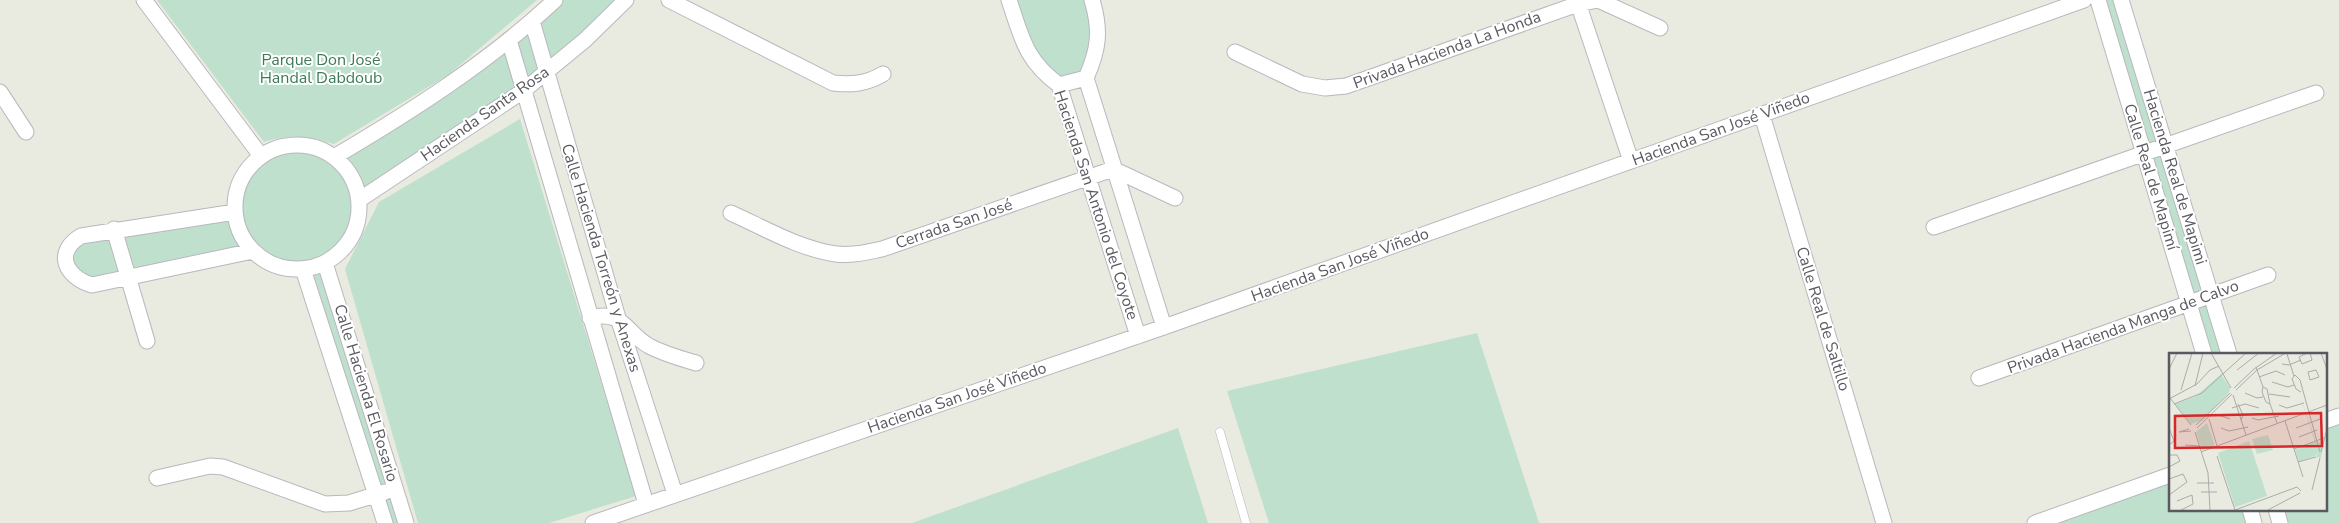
<svg xmlns="http://www.w3.org/2000/svg" width="2339" height="523" font-family="'Nunito Sans',sans-serif">
  <style>
    .green { fill: #bfe0cc }
    .lines { fill: none; stroke-linecap: round; stroke-linejoin: round }
    .lane-casing { stroke: #b8b8be; stroke-width: 9 }
    .street-casing { stroke: #b8b8be; stroke-width: 17 }
    .lane { stroke: #fff; stroke-width: 8 }
    .street { stroke: #fff; stroke-width: 15 }
    .labels { text-anchor: middle; dominant-baseline: central; stroke-width: 4; stroke-linejoin: round; paint-order: stroke }
    .street-label { font-size: 16px; fill: #595960; stroke: #fff }
    .park-label { font-size: 16px; fill: #3c7b58; stroke: #fff }
    .inset-road { fill: none; stroke: #abaca9; stroke-width: 1 }
    .view { fill: #d62828; fill-opacity: 0.15; stroke: #d62828; stroke-width: 2.5 }
    .inset-edge { fill: none; stroke: #595960; stroke-width: 2.5 }
  </style>
  <rect width="100%" height="100%" fill="#e9eae0"/>
  <path class="green" d="M157 0H537L448 75 334 144C305 137 294 133 264 142Z
    M560 0H619L517 90 361 193 355 173 344 158Z
    M1012 0H1088L1094 33 1082 73 1066 78 1049 72 1029 50Z
    M2094 0H2117L2225 354H2204Z
    M520 119 636 496 549 523H418L345 269 379 202Z
    M242 208a55 55 0 1 1 110 0a55 55 0 1 1-110 0Z
    M230 219 236 235 246 248 91 279 74 274 70 253 84 239Z
    M324 268 402 523H388L308 274Z
    M1477 333 1539 523H1269L1227 391Z
    M2339 425V523H2287L2283 509H2325V429Z
    M1178 428 1208 523H912Z
    M2170 483V509H2243L2247 523H2058Z"/>
  <g class="lines">
    <g class="lane-casing">
      <path id="lane" d="M1220 432 1246 523"/>
    </g>
    <g class="street-casing">
      <path id="street" d="M144 0 261 156
        M669 0 833 83C851 85 866 84 883 74
        M1009 0C1022 38 1025 60 1059 85L1138 336
        M1577 0 1631 161
        M2098 0 2204 354
        M2121 0 2229 354
        M532 21 618 318 675 494
        M509 40 646 504
        M1235 52 1302 84 1325 88 1346 86 1578 4 1598 0 1660 28
        M1086 78 1164 327
        M1059 85 1086 78C1099 49 1101 30 1092 0
        M0 92 26 132
        M1762 115 1884 523
        M235 207a62 62 0 1 1 124 0a62 62 0 1 1-124 0Z
        M334 157C412 111 489 62 555 0
        M359 200 523 91 585 40 626 0
        M235 212 81 236C54 252 65 277 92 285L253 251
        M731 213C764 228 800 249 836 254 852 256 867 252 882 249L1113 169 1175 198
        M1934 227 2316 93
        M114 229 147 341
        M325 263 406 523
        M303 269 385 523
        M590 318C623 309 625 332 649 346 664 354 679 358 696 363
        M1979 378 2268 275
        M2325 421 2339 416
        M157 478 210 466 223 467 325 504 349 503 385 492
        M2250 509 2254 523
        M2276 509 2280 523
        M593 523 1164 327 2084 0
        M2035 523 2170 475"/>
    </g>
    <use href="#lane" class="lane"/>
    <use href="#street" class="street"/>
  </g>
  <g class="labels">
    <g class="street-label">
      <text transform="translate(1447 50) rotate(-20)">Privada Hacienda La Honda</text>
      <text transform="translate(485 114) rotate(-35)">Hacienda Santa Rosa</text>
      <text transform="translate(1721 129) rotate(-20)">Hacienda San José Viñedo</text>
      <text transform="translate(2151 177) rotate(73)">Calle Real de Mapimí</text>
      <text transform="translate(2175 177) rotate(73)">Hacienda Real de Mapimi</text>
      <text transform="translate(1096 205) rotate(72)">Hacienda San Antonio del Coyote</text>
      <text transform="translate(954 224) rotate(-19)">Cerrada San José</text>
      <text transform="translate(601 258) rotate(73)">Calle Hacienda Torreón y Anexas</text>
      <text transform="translate(1340 265) rotate(-20)">Hacienda San José Viñedo</text>
      <text transform="translate(1823 319) rotate(73)">Calle Real de Saltillo</text>
      <text transform="translate(2123 327) rotate(-20)">Privada Hacienda Manga de Calvo</text>
      <text transform="translate(366 393) rotate(73)">Calle Hacienda El Rosario</text>
      <text transform="translate(957 398) rotate(-19)">Hacienda San José Viñedo</text>
    </g>
    <g class="park-label">
      <text x="321" y="60">Parque Don José<tspan x="321" dy="18">Handal Dabdoub</tspan></text>
    </g>
  </g>
  <g transform="translate(2169 353)">
    <rect width="158" height="158" fill="#e9eae0"/>
    <path d="M52 21 61 35 60 39 34 67 22 71 6 51 26 44ZM130 40 148 91 155 86 152 105 147 104 149 98 146 103 130 109 126 97 146 89ZM38 70 46 93 33 97 27 79ZM99 82 104 97 88 101 83 86ZM80 88 98 143 66 154 49 100Z" fill="#bfe0cc"/>
    <path class="inset-road" d="M42 0 62 35M138 0 130 4 133 11 143 7 141 0M152 0 158 16M118 1 125 23M113 11 120 12 132 7M87 14 94 34 93 39 97 49 101 51 98 36 94 34M0 16 8 0M68 17 90 0M147 17 150 24 141 27 139 19ZM90 24 107 18 116 22M103 29 119 34 125 32M26 33 34 0M65 35 85 16 108 0M12 37 23 0M67 37 88 17 115 1M132 39 127 36 123 26 126 22 131 27 151 99M76 40 88 45 94 44M100 41 121 44M64 42 77 82M1 45 22 72M0 46 28 31 41 17 50 13M5 51 33 40 77 0M69 51 74 62 72 67M101 51 108 70M110 52 118 55 135 50M63 55 76 51 90 55M46 61 61 66M83 65 89 67 110 63M40 66 48 93M116 68 134 124M27 72 61 40M0 75 5 88 0 92M28 75 63 41M52 75 60 78 79 74M127 75 151 66M20 76 10 79 22 78M26 79 39 120 41 157M130 84 148 77M16 92 31 93M125 96 155 85M32 99 158 52M152 99 158 76M0 102H8L11 108 0 114M48 103 66 157 128 134 132 138M129 109 147 104M28 130H45M143 137 151 105M32 139H48M0 142 18 129 14 121 0 126M8 148 23 142 24 151 12 157M99 157 131 140"/>
    <path class="view" d="M152 60 153 93 6 95V63Z"/>
    <rect width="158" height="158" class="inset-edge"/>
  </g>
</svg>
